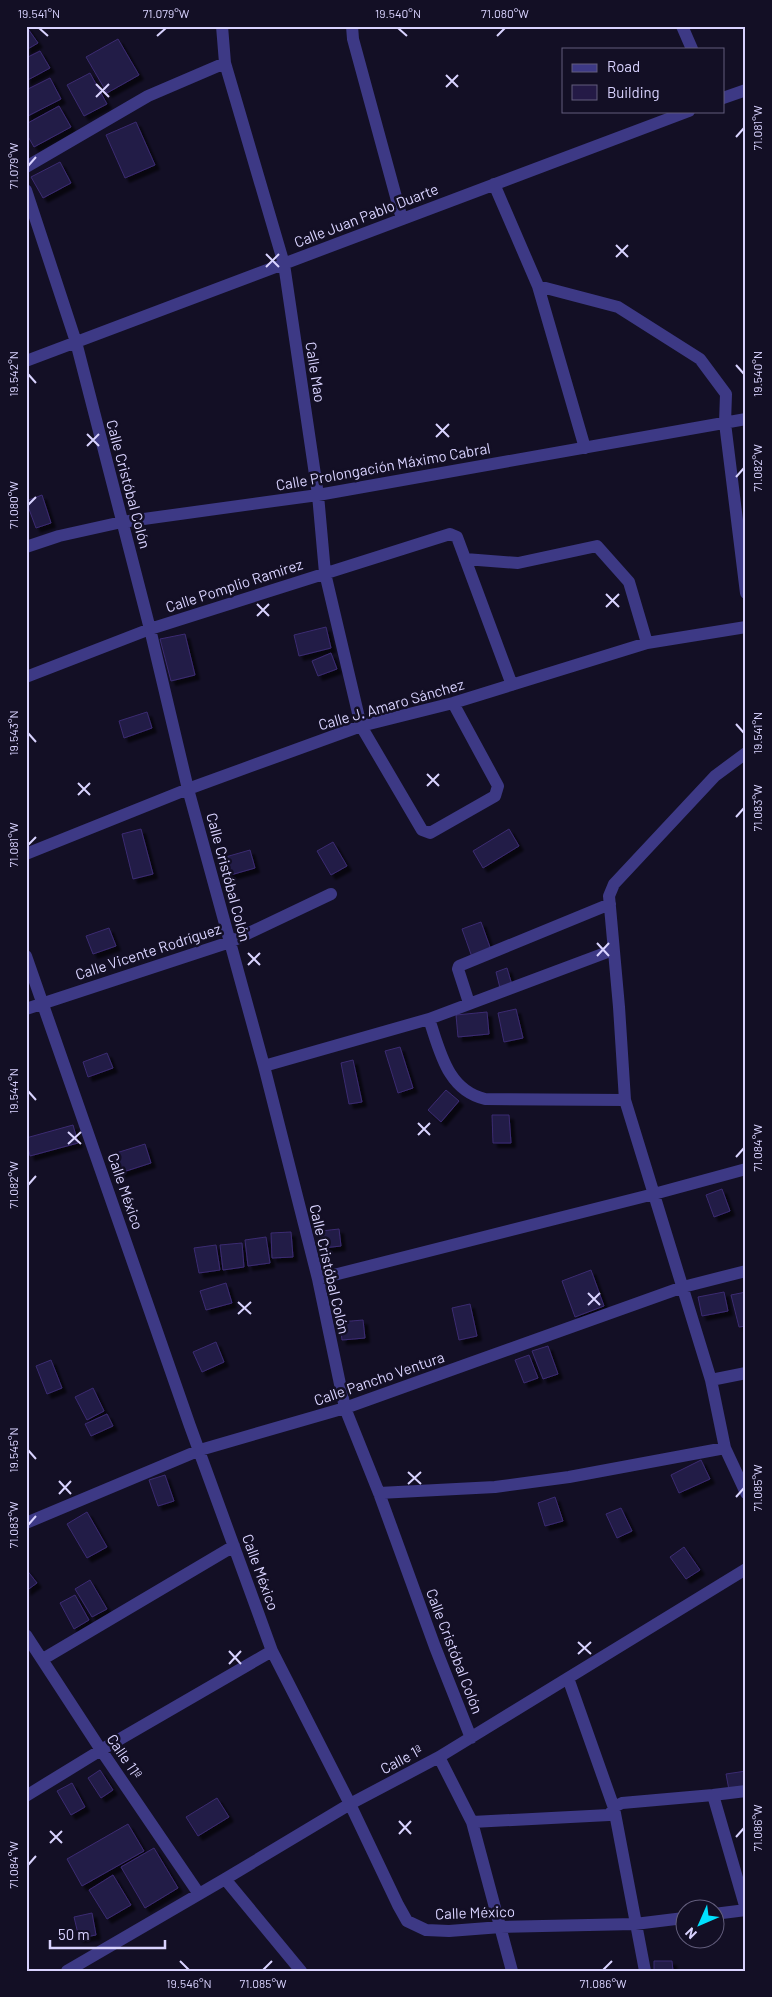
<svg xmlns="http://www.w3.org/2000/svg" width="772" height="1997" font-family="Barlow,sans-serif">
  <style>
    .building { fill: #241a46; stroke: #3b2c72; filter: url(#shadow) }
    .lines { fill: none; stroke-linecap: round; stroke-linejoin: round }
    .minor { stroke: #3d3985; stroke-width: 12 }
    .ticks { fill: none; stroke: #d9d3ff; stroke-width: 2 }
    .labels { text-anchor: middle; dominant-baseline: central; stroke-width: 5; stroke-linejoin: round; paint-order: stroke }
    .street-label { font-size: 15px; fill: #d9d3ff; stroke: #130f25 }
    .neatline { fill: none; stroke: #d9d3ff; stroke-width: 2 }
    .ticks-label { font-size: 12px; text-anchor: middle; fill: #d9d3ff }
  </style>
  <defs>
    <filter id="shadow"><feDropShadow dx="4.5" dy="4.5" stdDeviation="1" flood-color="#0009"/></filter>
  </defs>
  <rect width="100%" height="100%" fill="#130f25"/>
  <path class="building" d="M26 26 38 43 26 50Z
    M118 39 139 75 107 93 86 57Z
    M40 51 50 68 26 81V58Z
    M90 73 107 104 84 116 67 85Z
    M50 78 61 99 26 117V90Z
    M59 106 71 127 34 147 26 133V124Z
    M136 122 155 165 125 178 106 135Z
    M60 162 71 183 43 198 31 177Z
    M42 495 51 523 36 528 26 501Z
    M326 627 331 648 299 656 294 635Z
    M185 634 195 675 171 681 160 639Z
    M331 653 337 669 318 676 312 661Z
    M147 712 152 728 124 738 119 721Z
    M141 829 153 874 133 879 122 834Z
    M509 829 519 846 483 868 473 851Z
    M333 842 347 866 331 875 317 851Z
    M250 850 255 868 227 876 222 858Z
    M481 922 491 950 472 957 462 929Z
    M109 928 116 946 93 954 86 936Z
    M507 968 512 985 500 988 496 972Z
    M516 1009 523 1038 504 1042 498 1013Z
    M487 1012 489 1034 458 1037 456 1015Z
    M400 1047 413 1088 398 1093 385 1051Z
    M107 1053 113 1068 88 1077 83 1062Z
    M353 1060 362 1102 349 1104 341 1063Z
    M446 1090 459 1101 441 1122 428 1110Z
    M492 1115H509L511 1143H493Z
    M73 1125 78 1143 30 1156 26 1138Z
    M145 1144 151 1163 120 1173 113 1154Z
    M722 1189 730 1211 714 1217 706 1195Z
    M339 1229 341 1246 323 1248 321 1231Z
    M291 1232 293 1257 272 1258 271 1233Z
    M266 1237 270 1263 248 1266 245 1240Z
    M242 1243 244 1267 223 1270 220 1245Z
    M216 1245 220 1270 199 1273 194 1248Z
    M591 1270 604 1306 575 1317 562 1281Z
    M226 1283 232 1303 206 1310 200 1291Z
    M724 1292 728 1311 702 1316 698 1297Z
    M746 1292V1326L739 1327 731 1295Z
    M470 1304 477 1336 459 1340 452 1308Z
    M363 1320 365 1338 342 1340 340 1322Z
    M216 1342 224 1362 202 1372 193 1352Z
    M548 1346 558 1374 543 1379 532 1351Z
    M529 1355 538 1378 524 1383 515 1360Z
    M51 1360 62 1388 47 1394 36 1366Z
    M93 1388 104 1411 87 1420 75 1397Z
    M107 1414 113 1426 91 1436 85 1424Z
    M701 1460 710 1479 679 1493 671 1475Z
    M165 1475 174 1501 158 1506 149 1480Z
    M555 1497 563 1521 545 1526 538 1503Z
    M621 1508 632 1531 617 1538 606 1514Z
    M87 1512 107 1547 87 1558 67 1524Z
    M684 1547 700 1570 686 1579 670 1557Z
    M26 1569 37 1583 26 1591Z
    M90 1580 107 1609 92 1617 75 1589Z
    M75 1595 89 1620 74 1629 60 1603Z
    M100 1770 113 1790 101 1798 88 1778Z
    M746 1771V1788L729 1790 726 1774Z
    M72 1783 85 1807 71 1815 57 1791Z
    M217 1798 229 1817 198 1836 186 1817Z
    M128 1824 144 1851 82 1886 67 1859Z
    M154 1848 178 1888 145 1908 121 1867Z
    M113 1875 131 1905 107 1919 89 1890Z
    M92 1913 96 1935 79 1938 74 1917Z
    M654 1961H672L673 1971H654Z"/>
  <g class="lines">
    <path class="minor" d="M222 26 225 63 284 264 318 495 325 573 361 726 422 830 430 833 495 796 498 786 453 703
      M352 26 353 39 402 219
      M682 26 692 49
      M723 98 746 90
      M26 167 148 96 225 63
      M494 184 538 286 585 448
      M26 190 76 342 150 629 188 789 264 1066 318 1279 345 1408 379 1493 435 1647 471 1738
      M538 286 618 307 700 359 726 394 725 423 746 593
      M26 361 689 111
      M26 547 59 536 122 522 318 495 746 419
      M465 559 518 563 597 546 629 582 647 643
      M26 677 150 629 450 534 457 537 512 685
      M746 753 715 776 614 884 609 896 619 1007 625 1100 711 1380 725 1448 746 1493
      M26 854 188 789 361 726 453 703 647 643 746 627
      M26 956 190 1426 272 1651 350 1804 398 1905 407 1921 426 1930 449 1931 501 1927 635 1924 684 1918
      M469 1003 458 969 459 966 610 904
      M26 1009 230 942 331 894
      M429 1019C440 1051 447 1090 485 1099L625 1100
      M264 1066 429 1019 613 950
      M318 1279 654 1194 746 1169
      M711 1380 746 1373
      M379 1493 495 1487 569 1477 725 1448
      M26 1523 200 1450 345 1408 683 1287 746 1271
      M26 1635 101 1750 199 1894
      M43 1659 234 1546
      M568 1678 614 1808 645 1971
      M439 1757 472 1822 512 1971
      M713 1795 746 1909
      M26 1796 101 1750 272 1651
      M472 1822 609 1815 616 1806 622 1803 713 1795 746 1791
      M225 1879 301 1971
      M714 1914 746 1910
      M67 1971 225 1879 350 1804 439 1757 746 1569"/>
  </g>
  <path class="ticks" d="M39 28 48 36M398 28 407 36M157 36 166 28M497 36 505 28M446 75 458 87M96 84 109 97M446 87 458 75M96 97 109 84M736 137 744 128M28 166 36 157M616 245 628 257M266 254 279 267M616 257 628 245M266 267 279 254M736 365 744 374M28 374 36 383M436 424 449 437M87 434 99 446M436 437 449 424M87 446 99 434M736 477 744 468M28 505 36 497M606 594 619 607M257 604 269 616M606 607 619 594M257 616 269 604M736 724 744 733M28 733 36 742M427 774 439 786M78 783 90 795M427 786 439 774M78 795 90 783M736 817 744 808M28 845 36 837M597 943 609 956M248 953 260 965M597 956 609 943M248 965 260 953M28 1091 36 1100M418 1123 430 1135M68 1132 81 1144M418 1135 430 1123M68 1144 81 1132M736 1157 744 1148M28 1185 36 1176M588 1293 600 1305M238 1302 251 1314M588 1305 600 1293M238 1314 251 1302M28 1450 36 1459M408 1472 421 1484M59 1481 71 1494M408 1484 421 1472M59 1494 71 1481M736 1497 744 1488M28 1525 36 1516M578 1642 591 1654M229 1651 241 1664M578 1654 591 1642M229 1664 241 1651M399 1821 411 1834M50 1831 62 1843M399 1834 411 1821M736 1837 744 1828M50 1843 62 1831M28 1865 36 1856M180 1961 189 1970M263 1970 272 1961M603 1970 612 1961"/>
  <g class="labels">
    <g class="street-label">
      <text transform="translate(366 215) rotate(-21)">Calle Juan Pablo Duarte</text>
      <text transform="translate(316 372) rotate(81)">Calle Mao</text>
      <text transform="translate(383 466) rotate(-10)">Calle Prolongación Máximo Cabral</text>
      <text transform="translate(129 484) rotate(75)">Calle Cristóbal Colón</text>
      <text transform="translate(234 585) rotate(-18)">Calle Pomplio Ramírez</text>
      <text transform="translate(391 704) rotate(-16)">Calle J. Amaro Sánchez</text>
      <text transform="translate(229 877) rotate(75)">Calle Cristóbal Colón</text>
      <text transform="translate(148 951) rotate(-18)">Calle Vicente Rodríguez</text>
      <text transform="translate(126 1191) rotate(71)">Calle México</text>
      <text transform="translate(330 1269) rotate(77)">Calle Cristóbal Colón</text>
      <text transform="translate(379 1378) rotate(-19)">Calle Pancho Ventura</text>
      <text transform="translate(261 1572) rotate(70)">Calle México</text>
      <text transform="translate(455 1651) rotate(69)">Calle Cristóbal Colón</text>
      <text transform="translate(125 1756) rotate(56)">Calle 11ª</text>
      <text transform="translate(401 1759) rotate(-28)">Calle 1ª</text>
      <text transform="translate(475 1912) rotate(-2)">Calle México</text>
    </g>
  </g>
  <rect width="772" height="1997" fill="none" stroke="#130f25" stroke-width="55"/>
  <rect x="562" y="48" width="162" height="65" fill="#130f25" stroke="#625d7c"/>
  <rect x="572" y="64" width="25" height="8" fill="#3d3985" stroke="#625d7c"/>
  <text x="607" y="72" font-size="15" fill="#d9d3ff">Road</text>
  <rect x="572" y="85" width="25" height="15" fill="#241a46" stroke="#625d7c"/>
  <text x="607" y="98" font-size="15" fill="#d9d3ff">Building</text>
  <g transform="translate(700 1924) rotate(225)"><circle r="24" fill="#130f25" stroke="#625d7c"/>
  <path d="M0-4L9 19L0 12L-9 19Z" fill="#00e0fe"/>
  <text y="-8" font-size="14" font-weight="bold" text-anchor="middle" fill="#d9d3ff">N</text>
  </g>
  <path d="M50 1940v8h115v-8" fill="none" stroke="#d9d3ff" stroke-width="2.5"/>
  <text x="58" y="1940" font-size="15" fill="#d9d3ff" stroke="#130f25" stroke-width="4" paint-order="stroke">50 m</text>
  <rect x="28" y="28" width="716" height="1942" class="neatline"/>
  <g class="ticks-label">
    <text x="39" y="18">19.541°N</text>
    <text x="166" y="18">71.079°W</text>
    <text x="398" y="18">19.540°N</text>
    <text x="505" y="18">71.080°W</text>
    <text transform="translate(758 128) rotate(-90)" y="4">71.081°W</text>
    <text transform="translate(14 166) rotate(-90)" y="4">71.079°W</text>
    <text transform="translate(758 374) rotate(-90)" y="4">19.540°N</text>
    <text transform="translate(14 374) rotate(-90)" y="4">19.542°N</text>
    <text transform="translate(758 468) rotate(-90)" y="4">71.082°W</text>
    <text transform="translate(14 505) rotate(-90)" y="4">71.080°W</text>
    <text transform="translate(758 733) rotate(-90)" y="4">19.541°N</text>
    <text transform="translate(14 733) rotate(-90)" y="4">19.543°N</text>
    <text transform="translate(758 808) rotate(-90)" y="4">71.083°W</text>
    <text transform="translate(14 845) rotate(-90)" y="4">71.081°W</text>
    <text transform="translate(14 1091) rotate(-90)" y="4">19.544°N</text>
    <text transform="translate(758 1148) rotate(-90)" y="4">71.084°W</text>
    <text transform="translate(14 1185) rotate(-90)" y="4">71.082°W</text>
    <text transform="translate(14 1450) rotate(-90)" y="4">19.545°N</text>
    <text transform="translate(758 1488) rotate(-90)" y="4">71.085°W</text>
    <text transform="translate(14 1525) rotate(-90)" y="4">71.083°W</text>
    <text transform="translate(758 1828) rotate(-90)" y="4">71.086°W</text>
    <text transform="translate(14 1865) rotate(-90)" y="4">71.084°W</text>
    <text x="189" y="1988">19.546°N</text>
    <text x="263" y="1988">71.085°W</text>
    <text x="603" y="1988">71.086°W</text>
  </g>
</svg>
